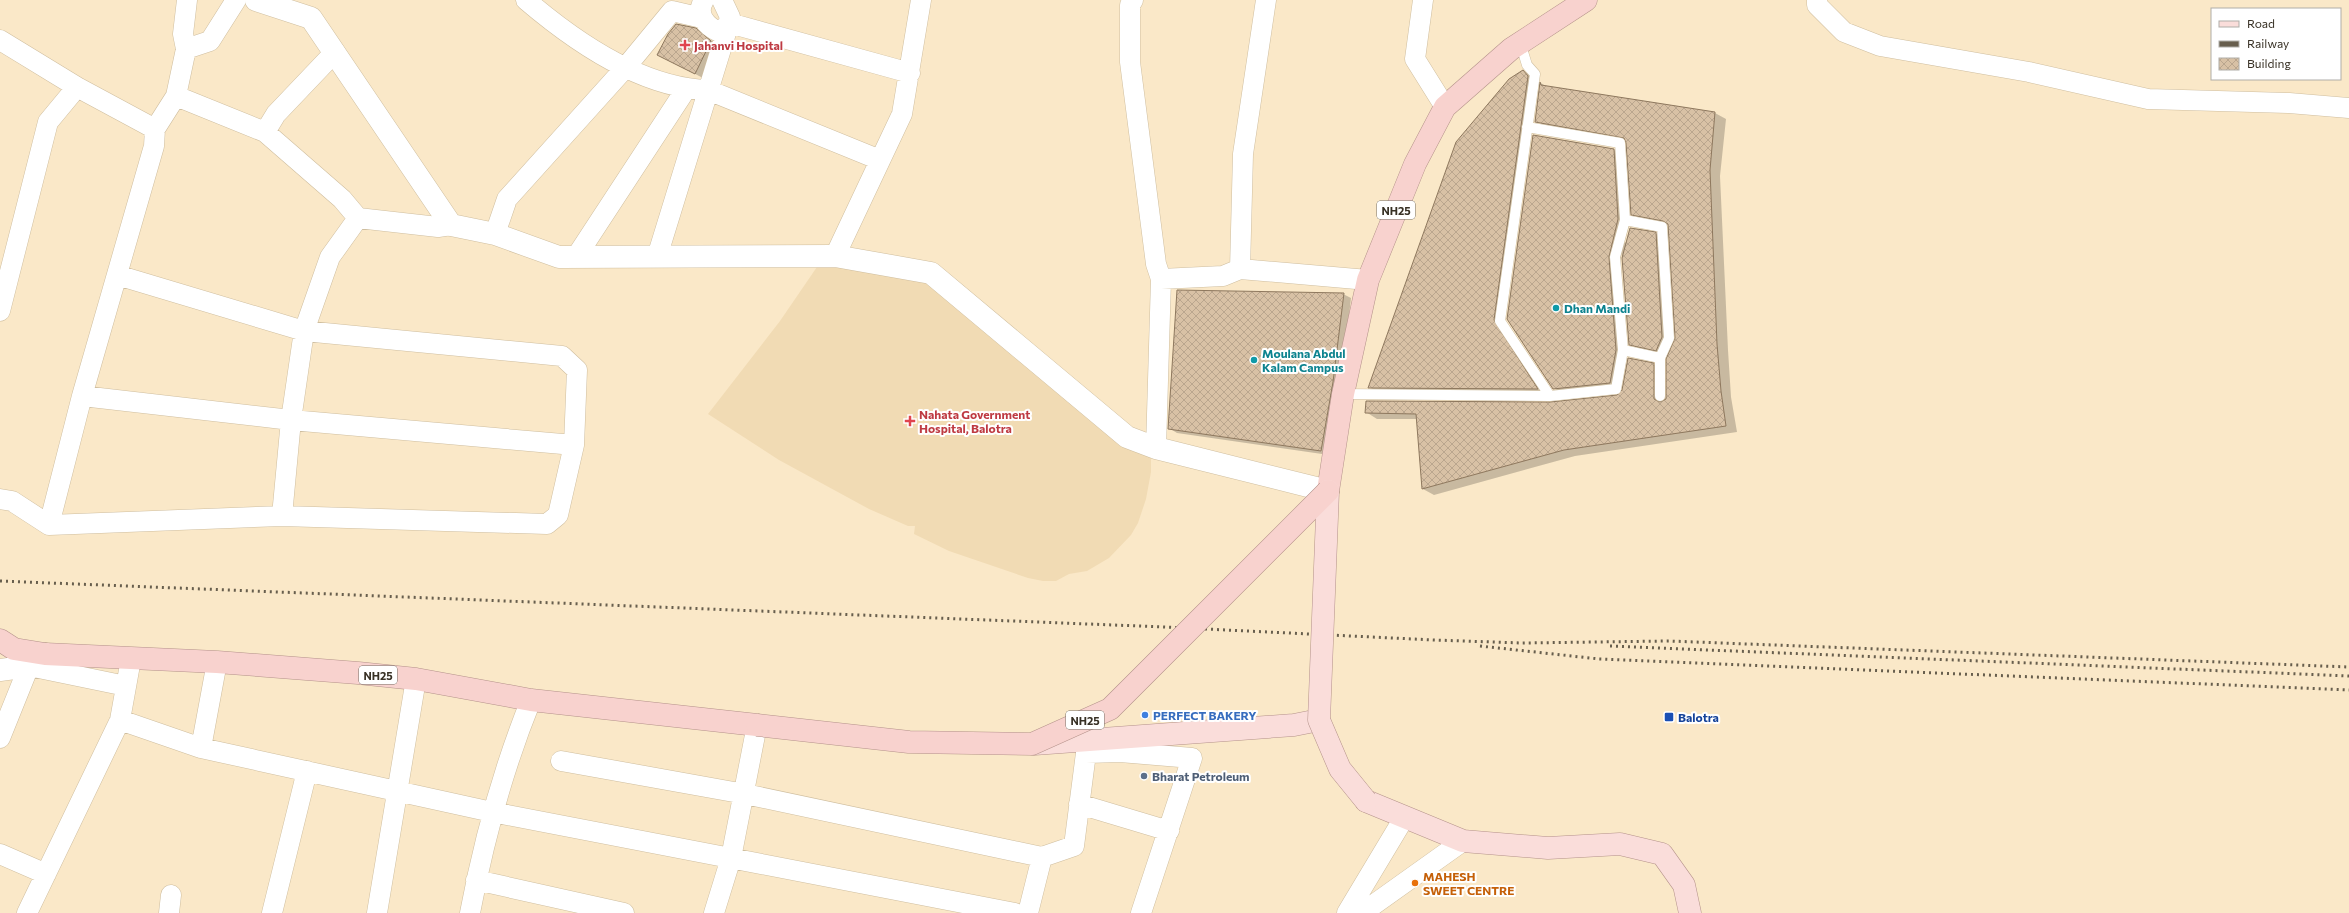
<svg xmlns="http://www.w3.org/2000/svg" width="2349" height="913" font-family="Commissioner,sans-serif">
  <style>
    .built { fill: #f1dbb4 }
    .shadow { fill: #0003 }
    .building { fill: url(#building-cross-hatch); stroke: #8e785e }
    .lines { fill: none; stroke-linecap: round; stroke-linejoin: round }
    .service-casing { stroke: #cfbe9f; stroke-width: 11 }
    .minor-casing { stroke: #cfbe9f; stroke-width: 21 }
    .tertiary-casing { stroke: #cfbe9f; stroke-width: 23 }
    .primary-casing { stroke: #b4928a; stroke-width: 23 }
    .trunk-casing { stroke: #b4928a; stroke-width: 23 }
    .service { stroke: #fff; stroke-width: 10 }
    .minor { stroke: #fff; stroke-width: 20 }
    .tertiary { stroke: #fff; stroke-width: 22 }
    .primary { stroke: #faddda; stroke-width: 22 }
    .trunk { stroke: #f8d2ce; stroke-width: 22 }
    .rail { stroke: #675e4d; stroke-width: 3; stroke-dasharray: 2 4; stroke-linecap: butt }
    .primary-bridge-casing { stroke: #b4928a; stroke-width: 23; stroke-linecap: butt }
    .trunk-bridge-casing { stroke: #b4928a; stroke-width: 23; stroke-linecap: butt }
    .primary-bridge { stroke: #faddda; stroke-width: 22 }
    .trunk-bridge { stroke: #f8d2ce; stroke-width: 22 }
    .health-dot { fill: #e0444e; stroke: #fff; stroke-width: 1.5 }
    .culture-dot { fill: #0f9aa8; stroke: #fff; stroke-width: 1.5 }
    .shop-dot { fill: #3f7fe0; stroke: #fff; stroke-width: 1.5 }
    .transit-dot { fill: #1a4fb4; stroke: #fff; stroke-width: 1.5 }
    .service-dot { fill: #5c6f8a; stroke: #fff; stroke-width: 1.5 }
    .food-dot { fill: #e8710a; stroke: #fff; stroke-width: 1.5 }
    .labels { text-anchor: middle; dominant-baseline: central; stroke-width: 4; stroke-linejoin: round; paint-order: stroke }
    .shield { fill: #fff; stroke: #746f66; stroke-width: 1 }
    .shield-label { font-size: 11px; font-weight: bold; fill: #383125 }
    .health-label { font-size: 12px; font-weight: bold; fill: #be3a42; stroke: #fff; text-anchor: start }
    .culture-label { font-size: 12px; font-weight: bold; fill: #0d838f; stroke: #fff; text-anchor: start }
    .shop-label { font-size: 12px; font-weight: bold; fill: #366cbe; stroke: #fff; text-anchor: start }
    .transit-label { font-size: 12px; font-weight: bold; fill: #164399; stroke: #fff; text-anchor: start }
    .service-label { font-size: 12px; font-weight: bold; fill: #4e5e75; stroke: #fff; text-anchor: start }
    .food-label { font-size: 12px; font-weight: bold; fill: #c56008; stroke: #fff; text-anchor: start }
  </style>
  <defs>
    <pattern id="building-cross-hatch" width="8" height="8" patternUnits="userSpaceOnUse"><rect width="8" height="8" fill="#d8c1a5"/><path d="M0 0l8 8M0 8l8-8" fill="none" stroke="#baa68e"/></pattern>
  </defs>
  <rect width="100%" height="100%" fill="#fae8c8"/>
  <path class="built" d="M819 264 931 277 1151 450V472L1146 499 1138 523 1131 535 1109 558 1087 571 1069 574 1056 581H1043L1028 578 949 551 914 534 915 526H908L869 509 779 460 708 414 780 321Z"/>
  <path class="shadow" d="M696 29 719 46 703 78 666 59Z
    M1523 71 1533 77 1504 328 1547 395 1380 393 1369 387Z
    M1541 83 1547 87 1715 113 1726 119 1720 176 1728 350 1731 397 1737 432 1575 456 1434 495 1423 489 1418 419H1377L1366 412 1550 404 1617 396 1653 364 1664 370V400L1667 397 1669 356 1641 350 1630 344 1622 253 1619 264 1627 356 1621 389 1565 395 1554 388 1614 150 1624 156 1629 226 1624 243 1655 233 1666 240 1673 346 1676 338 1669 225 1643 220 1632 214 1627 141 1547 127 1536 121Z
    M1343 294 1351 298 1341 386 1329 455 1177 433 1169 428Z"/>
  <path class="building" d="M676 24 696 28 711 41 695 74 657 55 668 34Z
    M1523 70 1528 76 1494 320 1538 389 1368 388 1456 142 1509 79Z
    M1540 82 1541 85 1715 112 1710 170 1717 344 1721 391 1726 426 1564 450 1422 489 1416 414 1365 413 1366 401 1550 402 1617 395 1622 390 1628 358 1654 363V399L1660 402 1666 399V359L1675 338 1668 224 1663 221 1631 215 1626 143 1624 138 1535 122Z
    M1533 135 1614 149 1618 219 1609 257 1616 350 1610 383 1553 389 1507 319Z
    M1630 228 1656 232 1662 337 1656 351 1629 345 1622 258Z
    M1177 290 1344 293 1333 382 1321 451 1168 429Z"/>
  <g class="lines">
    <g class="service-casing">
      <path id="service" d="M1520 42 1527 65 1535 74 1500 321 1550 396 1616 389 1623 350 1615 257 1625 220 1620 143 1527 127
        M1623 350 1660 358 1669 338 1662 227 1625 220
        M1660 358V396
        M1343 394 1550 396"/>
    </g>
    <g class="minor-casing">
      <path id="minor" d="M526 0C574 41 642 88 708 90L880 160
        M704 0C695 14 706 26 719 32L728 25 730 17 722 0
        M1133 0 1130 5V62L1156 264 1161 279 1156 448
        M1423 0 1415 59 1445 107
        M1817 0V5L1844 32 1880 46 2029 72 2148 99 2289 103 2349 108
        M0 40 77 87 155 129
        M186 49 210 41 236 0
        M176 96 265 132 342 199 358 218 438 227 451 225
        M265 132 276 114 335 52
        M495 234 507 199 625 68 672 11 702 18
        M835 256 902 114 921 0
        M576 257 686 89
        M657 257 729 23 910 73
        M1240 269 1243 154 1266 0
        M117 275 304 331 562 356 577 370 574 445 558 515 547 524 282 516 49 525 82 396 154 146 155 129 176 96 186 49 183 34 187 0
        M1161 279 1223 276 1240 269 1368 280
        M0 311 48 122 77 87
        M82 396 291 420 574 445
        M0 499 12 501 49 525
        M282 516 291 420 304 331 330 257 358 218
        M120 720 201 748 492 812 1015 913
        M0 738 29 666 126 686
        M201 748 217 662
        M561 761 745 794 1042 857
        M1079 804 1169 831
        M0 854 46 874
        M476 880 624 913
        M27 913 120 720 131 659
        M169 913 171 895
        M272 913 307 771
        M377 913 416 679
        M470 913C484 839 503 769 531 700
        M714 913 731 858 757 725
        M1028 913 1042 857 1074 846 1086 753 1120 752 1192 758 1141 913
        M1347 913 1404 818
        M1362 913 1463 841"/>
    </g>
    <g class="tertiary-casing">
      <path id="tertiary" d="M256 0 311 18 451 225 495 234 559 257 835 256 931 273 1127 437 1156 448 1328 491
        M0 670 29 666 45 654"/>
    </g>
    <g class="primary-casing">
      <path id="primary" d="M1034 744 1294 725 1319 720
        M1366 801 1463 841 1548 848 1620 844 1662 854 1684 885 1690 913"/>
    </g>
    <g class="trunk-casing">
      <path id="trunk" d="M1328 491 1343 394 1368 280 1415 164 1445 107 1511 49 1586 0
        M0 640 14 649 45 654 217 662 358 673 416 679 531 700 757 725"/>
    </g>
    <use href="#service" class="service"/>
    <use href="#minor" class="minor"/>
    <use href="#tertiary" class="tertiary"/>
    <use href="#primary" class="primary"/>
    <use href="#trunk" class="trunk"/>
    <path class="rail" d="M0 581 1164 627 1434 640 1522 643 1669 641 2349 667
      M1480 646 1599 659 2349 690
      M1610 646 2349 676"/>
    <g class="primary-bridge-casing">
      <path id="primary-bridge" d="M1328 491 1319 720 1340 769 1366 801"/>
    </g>
    <g class="trunk-bridge-casing">
      <path id="trunk-bridge" d="M757 725 909 742 1032 744 1110 709 1328 491"/>
    </g>
    <use href="#primary-bridge" class="primary-bridge"/>
    <use href="#trunk-bridge" class="trunk-bridge"/>
  </g>
  <g class="health-dot">
    <path d="M683 39h4v4h4v4h-4v4h-4v-4h-4v-4h4z"/>
    <path d="M908 415h4v4h4v4h-4v4h-4v-4h-4v-4h4z"/>
  </g>
  <g class="culture-dot">
    <circle cx="1556" cy="308" r="4"/>
    <circle cx="1254" cy="360" r="4"/>
  </g>
  <circle class="shop-dot" cx="1145" cy="715" r="4"/>
  <rect class="transit-dot" x="1664" y="712" width="10" height="10" rx="2"/>
  <circle class="service-dot" cx="1144" cy="776" r="4"/>
  <circle class="food-dot" cx="1415" cy="883" r="4"/>
  <g class="labels">
    <g class="shield">
      <rect x="1377" y="201" width="38" height="18" rx="3"/>
      <rect x="359" y="666" width="38" height="18" rx="3"/>
      <rect x="1066" y="711" width="38" height="18" rx="3"/>
    </g>
    <g class="shield-label">
      <text x="1396" y="210">NH25</text>
      <text x="378" y="675">NH25</text>
      <text x="1085" y="720">NH25</text>
    </g>
    <g class="health-label">
      <text x="694" y="45">Jahanvi Hospital</text>
      <text x="919" y="414">Nahata Government<tspan x="919" dy="14">Hospital, Balotra</tspan></text>
    </g>
    <g class="culture-label">
      <text x="1564" y="308">Dhan Mandi</text>
      <text x="1262" y="353">Moulana Abdul<tspan x="1262" dy="14">Kalam Campus</tspan></text>
    </g>
    <g class="shop-label">
      <text x="1153" y="715">PERFECT BAKERY</text>
    </g>
    <g class="transit-label">
      <text x="1678" y="717">Balotra</text>
    </g>
    <g class="service-label">
      <text x="1152" y="776">Bharat Petroleum</text>
    </g>
    <g class="food-label">
      <text x="1423" y="876">MAHESH<tspan x="1423" dy="14">SWEET CENTRE</tspan></text>
    </g>
  </g>
  <rect x="2211" y="8" width="130" height="72" fill="#ffffff" stroke="#afada8"/>
  <rect x="2219" y="21" width="20" height="6" fill="#faddda" stroke="#afada8"/>
  <text x="2247" y="28" font-size="12" fill="#383125">Road</text>
  <rect x="2219" y="41" width="20" height="6" fill="#675e4d" stroke="#afada8"/>
  <text x="2247" y="48" font-size="12" fill="#383125">Railway</text>
  <rect x="2219" y="58" width="20" height="12" fill="url(#building-cross-hatch)" stroke="#afada8"/>
  <text x="2247" y="68" font-size="12" fill="#383125">Building</text>
</svg>
